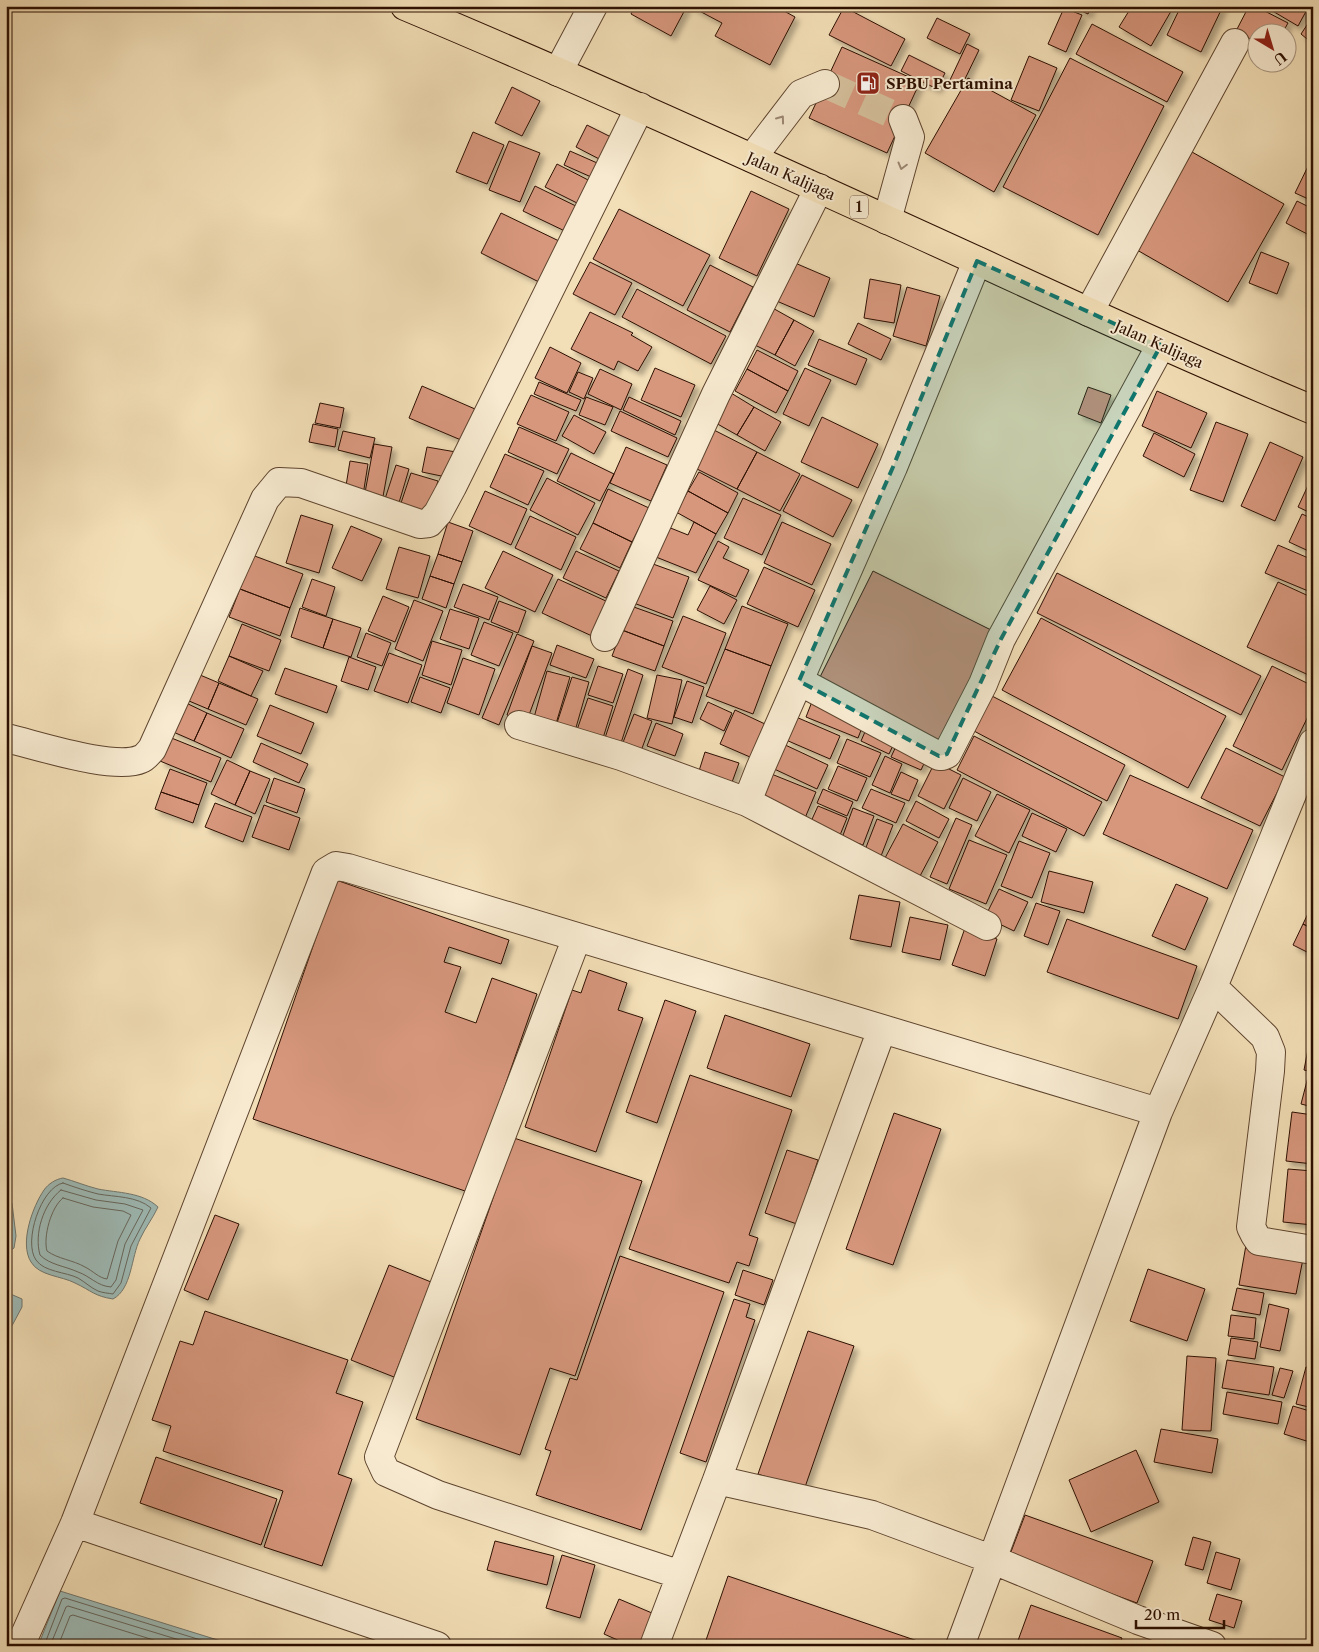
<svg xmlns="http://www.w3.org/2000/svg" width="1319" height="1652" font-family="'Libre Caslon Text',serif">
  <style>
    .water { fill: #9ebbb7; stroke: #71776e }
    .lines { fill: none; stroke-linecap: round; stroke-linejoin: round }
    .shore { stroke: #66665c; stroke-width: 1 }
    .building { fill: #d7977d; stroke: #2d1001; filter: url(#shadow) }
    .minor-tunnel { stroke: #d5c09c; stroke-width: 28; stroke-dasharray: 28 14; stroke-linecap: butt }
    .minor-casing { stroke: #5e442e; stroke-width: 30 }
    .highway-casing { stroke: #2d1001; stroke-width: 30 }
    .minor { stroke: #f7ead0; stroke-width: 28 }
    .highway { stroke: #f3dfb7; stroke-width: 28 }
    .oneway { stroke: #9c8873 }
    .marked { fill: #0f766e; fill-opacity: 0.2; stroke: #0f766e; stroke-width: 4; stroke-dasharray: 10 6; stroke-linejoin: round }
    .labels { text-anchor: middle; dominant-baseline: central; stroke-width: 4; stroke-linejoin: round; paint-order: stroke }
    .shield { fill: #f7ead0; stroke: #6a513f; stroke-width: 1 }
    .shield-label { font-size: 14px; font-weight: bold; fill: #2d1001 }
    .poi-label { font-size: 15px; font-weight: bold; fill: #2d1001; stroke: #f7ead0; text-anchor: start }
    .street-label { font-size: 15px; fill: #2d1001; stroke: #f7ead0 }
  </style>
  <defs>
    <filter id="shadow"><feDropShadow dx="4.5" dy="4.5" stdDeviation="2.5" flood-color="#0004"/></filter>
  </defs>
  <rect width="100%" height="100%" fill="#f3dfb7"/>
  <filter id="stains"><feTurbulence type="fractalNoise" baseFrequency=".004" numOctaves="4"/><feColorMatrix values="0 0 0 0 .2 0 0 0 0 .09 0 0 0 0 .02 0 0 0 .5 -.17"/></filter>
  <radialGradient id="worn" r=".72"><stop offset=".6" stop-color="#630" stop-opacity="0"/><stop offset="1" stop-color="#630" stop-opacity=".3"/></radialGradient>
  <path class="water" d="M63 1178C74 1181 86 1186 98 1189 118 1193 142 1192 158 1207 153 1218 145 1228 140 1239 131 1257 132 1289 113 1299 94 1296 92 1291 75 1283 62 1276 39 1276 31 1262 19 1243 33 1206 44 1190 48 1184 56 1179 63 1178Z
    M6 1200 12 1203 16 1236 14 1248 6 1254Z
    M6 1292 22 1299V1307L6 1337Z
    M60 1591 237 1646H38Z"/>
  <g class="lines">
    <path class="shore" d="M63 1183C74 1187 86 1191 98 1194 115 1197 137 1196 151 1208L131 1246 121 1283 113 1294C108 1293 103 1293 98 1291 91 1288 85 1282 78 1278 66 1272 44 1272 36 1260 23 1242 41 1187 63 1183Z
      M61 1190 96 1200 125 1204 143 1210 125 1244 116 1280 111 1287C97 1286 90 1276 78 1272 65 1266 50 1265 40 1255 34 1234 43 1204 61 1190Z
      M63 1198 93 1207 123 1211 131 1215 118 1241 107 1279C99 1278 93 1271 85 1267 73 1260 58 1259 47 1251 43 1237 51 1207 63 1198Z
      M44 1646 62 1599 65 1598 220 1646
      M50 1646 66 1607 68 1606 199 1646
      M58 1646 70 1616 73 1615 173 1646"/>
  </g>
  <path class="building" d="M635 6H687L671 36 631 14Z
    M690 6H775L795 17 770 65 715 36 722 23Z
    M1071 6H1091L1088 14Z
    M1132 6H1174L1151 46 1119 27Z
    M1181 6H1223L1201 52 1167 35Z
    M1249 6H1255L1288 23 1283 32H1256V42L1236 31Z
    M1264 6H1309L1298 26Z
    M844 7 905 39 891 66 829 35Z
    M1064 8 1082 15 1066 52 1048 44Z
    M1313 16V44L1301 34Z
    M937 18 970 34 960 54 927 38Z
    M1092 24 1183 72 1167 102 1076 54Z
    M967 44 979 50 962 85 950 80Z
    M842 47 920 82 887 153 809 118Z
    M909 55 945 73 937 89 901 71Z
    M1029 56 1057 68 1039 111 1011 100Z
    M1070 58 1164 106 1098 235 1003 187Z
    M968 78 1036 115 994 192 925 153Z
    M512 87 540 101 522 136 495 123Z
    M587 125 617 140 605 162 576 147Z
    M473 132 504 145 487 184 456 172Z
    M509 141 540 153 520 202 489 190Z
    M570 151 604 166 598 180 564 165Z
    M1192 152 1284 204 1228 302 1137 250Z
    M1313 156V201L1295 193Z
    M557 164 594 183 583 206 545 187Z
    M535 186 582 209 569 233 523 211Z
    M751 191 789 209 757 276 719 258Z
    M1297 201 1313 209V233L1311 236 1286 223Z
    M619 209 710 255 683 306 593 259Z
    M501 213 559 241 539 282 481 253Z
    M1261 252 1289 263 1277 294 1249 283Z
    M788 260 830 278 814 317 772 299Z
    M590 262 632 283 615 315 573 294Z
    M710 265 753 287 730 332 687 310Z
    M870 279 901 285 894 323 864 318Z
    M907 287 940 296 926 346 893 336Z
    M637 289 726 336 711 364 622 317Z
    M769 306 794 320 775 355 749 342Z
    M590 312 633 333 631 335 652 347 638 371 618 361 614 370 571 349Z
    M794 320 814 331 795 366 775 355Z
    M858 323 891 339 881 360 848 344Z
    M819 339 867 359 856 385 808 365Z
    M550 347 581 363 567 393 535 378Z
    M757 350 798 371 788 391 747 369Z
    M655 368 695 385 681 417 641 400Z
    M805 368 831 380 809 426 783 414Z
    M600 369 632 384 621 410 588 394Z
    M747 369 788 391 776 413 735 391Z
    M578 372 593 378 584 399 569 392Z
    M539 382 581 400 576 411 534 394Z
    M422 386 475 409 461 440 409 418Z
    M1088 387 1111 395 1101 423 1078 414Z
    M1157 391 1207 413 1191 448 1142 426Z
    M731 393 754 407 737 435 714 422Z
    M531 395 569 412 556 441 517 424Z
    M586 397 613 407 605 425 579 415Z
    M629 397 681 421 675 435 623 410Z
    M320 403 344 408 340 428 315 423Z
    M754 407 781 422 765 451 737 435Z
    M620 411 677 438 668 457 611 431Z
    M574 415 606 432 594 454 562 436Z
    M822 417 878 444 858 488 801 462Z
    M1216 422 1248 434 1223 502 1190 490Z
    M313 424 338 429 335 447 309 442Z
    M519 427 569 449 557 474 508 452Z
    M712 429 757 452 737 489 693 467Z
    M343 431 375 438 370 458 338 450Z
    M1154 433 1195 454 1184 477 1143 456Z
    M1270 442 1303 457 1275 521 1241 506Z
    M374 444 392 447 382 502 364 498Z
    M427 447 456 452 451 478 422 472Z
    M626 447 667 465 651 501 610 483Z
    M757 452 800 474 780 511 737 489Z
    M571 453 614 474 600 501 557 481Z
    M505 454 544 471 528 505 490 487Z
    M350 461 368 464 363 495 345 492Z
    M396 465 409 469 398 506 384 502Z
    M699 472 738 493 728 513 688 491Z
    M411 473 438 481 427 517 399 509Z
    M802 475 852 500 833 537 783 511Z
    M547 478 595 503 578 535 530 510Z
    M1311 479 1313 480V514L1298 507Z
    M608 489 649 508 632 542 593 523Z
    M485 491 527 509 511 545 469 526Z
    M688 491 728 513 716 534 676 512Z
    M743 498 781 515 762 555 724 538Z
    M1302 514 1313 519V553L1289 542Z
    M301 515 333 525 319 573 286 563Z
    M530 516 576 537 561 570 515 548Z
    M448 522 473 531 462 562 438 554Z
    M694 522 716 534 696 573 651 555 663 525 688 535Z
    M782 522 831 544 812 585 764 563Z
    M593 523 632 542 620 568 580 549Z
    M351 526 382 539 362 581 332 568Z
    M718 541 729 547 723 558 749 570 736 597 698 580Z
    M1278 545 1313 560V593L1265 573Z
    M399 547 430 556 418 598 386 589Z
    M503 551 553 575 535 612 485 588Z
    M576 551 619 571 606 598 563 578Z
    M438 554 462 562 454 584 430 576Z
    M252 555 303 574 290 608 240 589Z
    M642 560 689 577 673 618 626 600Z
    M764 567 815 590 798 627 747 604Z
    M873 571 997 633 941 744 817 683Z
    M1057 573 1261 676 1241 715 1037 613Z
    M430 576 454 584 446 608 422 599Z
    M312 579 335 587 326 616 302 607Z
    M558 579 608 602 592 636 542 613Z
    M1278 582 1313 598V677L1247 647Z
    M463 584 498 597 489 620 454 607Z
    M710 586 737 600 724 624 697 610Z
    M240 589 290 608 280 636 229 617Z
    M383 596 409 607 395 642 368 631Z
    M414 600 443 611 423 661 395 649Z
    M499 601 526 611 518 633 491 622Z
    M631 606 673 621 664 646 622 630Z
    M742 606 788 624 771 666 725 649Z
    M300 608 333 619 323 648 291 637Z
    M450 609 479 618 469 649 440 639Z
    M683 616 726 633 706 684 662 667Z
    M1041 618 1226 716 1188 788 1002 690Z
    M333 619 361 628 351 657 323 648Z
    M484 622 513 633 499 666 471 655Z
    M242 624 281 640 269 671 229 656Z
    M622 630 664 646 655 671 612 656Z
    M366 633 391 643 382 666 357 657Z
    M517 634 534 641 499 725 482 718Z
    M432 641 462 650 451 685 422 675Z
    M557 645 594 659 586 678 550 665Z
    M532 646 552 653 526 723 507 715Z
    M725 649 771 666 753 714 706 696Z
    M389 653 422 665 408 703 374 691Z
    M229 656 263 671 251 696 218 681Z
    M349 657 376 667 368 690 341 681Z
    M463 658 495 669 479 715 447 703Z
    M598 666 623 674 613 703 588 695Z
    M1272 666 1313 686V706L1282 770 1233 746Z
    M285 668 337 686 327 713 275 694Z
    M628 669 643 675 620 746 604 741Z
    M547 671 570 677 555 727 533 721Z
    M193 672 219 683 208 709 182 698Z
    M657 675 682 680 672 724 647 718Z
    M420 677 450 688 441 713 411 702Z
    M572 677 589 682 575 731 556 726Z
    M687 681 704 687 692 723 674 717Z
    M219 683 258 699 246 725 208 709Z
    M992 696 1125 765 1107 801 974 731Z
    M588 698 613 706 603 738 577 730Z
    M813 699 865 720 858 738 806 717Z
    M184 702 207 713 194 741 171 731Z
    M708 702 732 713 724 731 700 719Z
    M270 705 314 723 301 754 257 736Z
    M735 710 765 724 750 757 720 744Z
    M207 713 244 729 231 758 194 741Z
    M634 714 652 721 641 751 622 745Z
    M796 717 840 736 830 759 786 740Z
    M656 723 683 734 675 756 647 746Z
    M868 725 896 739 889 754 861 741Z
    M974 736 1102 802 1084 836 957 770Z
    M169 737 221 758 211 782 160 761Z
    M847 739 881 753 870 777 837 763Z
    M899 740 929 753 921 770 891 757Z
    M261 743 308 764 299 783 253 762Z
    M781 743 828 765 817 789 770 767Z
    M1226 748 1285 777 1260 826 1201 798Z
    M705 752 739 763 731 785 698 774Z
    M885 756 902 764 890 793 872 785Z
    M227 760 250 771 235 805 211 794Z
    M935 762 961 775 944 809 918 796Z
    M838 766 867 778 857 801 828 789Z
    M170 769 207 783 199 805 161 792Z
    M250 771 270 779 255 814 235 805Z
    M764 771 816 792 805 818 753 797Z
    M901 772 918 780 909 801 891 794Z
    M1130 775 1253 830 1227 889 1103 834Z
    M274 778 305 789 297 813 266 802Z
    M963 778 991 792 977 821 949 808Z
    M823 789 853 802 847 816 817 803Z
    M871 789 905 803 896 823 862 808Z
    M161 792 199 805 193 823 155 809Z
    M997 794 1030 810 1009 853 975 836Z
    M916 801 949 819 939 838 906 821Z
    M215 803 252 817 243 842 205 827Z
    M264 805 300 818 289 850 252 837Z
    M818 806 847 818 838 840 808 828Z
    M853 808 874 816 863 845 842 838Z
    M1032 813 1067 829 1056 852 1022 836Z
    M956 818 972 825 947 884 930 877Z
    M877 819 893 825 881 856 865 850Z
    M903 824 938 842 920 876 885 858Z
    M969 840 1007 855 986 904 949 889Z
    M1019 841 1050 853 1032 898 1001 886Z
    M1049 871 1093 882 1084 913 1041 902Z
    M336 880 509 940 501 964 449 947 444 962 461 967 445 1012 476 1023 492 978 537 994 468 1192 253 1119Z
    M1176 884 1208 898 1185 950 1152 936Z
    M999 889 1028 902 1014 931 985 917Z
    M859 895 900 902 891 947 850 939Z
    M1036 903 1060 911 1048 945 1024 936Z
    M1313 903V929L1303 924Z
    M910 917 948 925 940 960 902 952Z
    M1067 919 1197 966 1178 1019 1047 972Z
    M1303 924 1313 929V955L1293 945Z
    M965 928 997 939 985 976 952 965Z
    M589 970 627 983 618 1010 643 1018 596 1152 525 1127 572 990 581 993Z
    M665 1000 696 1011 657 1123 626 1112Z
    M725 1015 810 1044 791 1097 707 1068Z
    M1313 1023V1072L1304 1070Z
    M690 1075 792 1110 749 1235 758 1238 749 1266 737 1262 729 1283 629 1249Z
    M1308 1077 1313 1078V1107L1301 1104Z
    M1292 1112 1313 1115V1164L1286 1161Z
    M894 1113 941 1129 893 1265 846 1249Z
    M514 1138 642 1181 575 1376 550 1368 520 1455 416 1419Z
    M787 1150 818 1160 797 1224 765 1213Z
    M1288 1169 1313 1171V1225L1283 1222Z
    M215 1215 239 1224 208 1300 184 1290Z
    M1246 1245 1304 1254 1296 1294 1239 1285Z
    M620 1256 724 1292 641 1530 536 1495 551 1451 545 1449 570 1378 577 1380Z
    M389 1265 431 1282 394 1377 351 1360Z
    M1148 1269 1205 1289 1187 1341 1130 1321Z
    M743 1270 773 1280 764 1305 735 1295Z
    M1237 1288 1264 1293 1260 1315 1232 1310Z
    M734 1299 750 1304 746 1317 755 1320 706 1462 680 1453Z
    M1269 1304 1289 1309 1280 1351 1260 1347Z
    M205 1311 348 1360 336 1393 363 1402 338 1474 352 1479 322 1566 264 1547 283 1491 163 1451 171 1426 152 1420 180 1341 193 1345Z
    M1231 1315 1256 1318 1254 1339 1228 1336Z
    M808 1331 854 1346 804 1490 758 1474Z
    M1231 1338 1258 1342 1255 1359 1228 1355Z
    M1187 1356 1216 1358 1211 1431 1182 1430Z
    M1227 1360 1274 1367 1269 1395 1222 1388Z
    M1306 1367 1313 1369V1408L1296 1404Z
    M1280 1368 1293 1371 1284 1398 1272 1395Z
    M1227 1392 1282 1402 1278 1424 1223 1414Z
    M1293 1406 1313 1412V1443L1284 1434Z
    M1161 1429 1218 1439 1212 1473 1154 1462Z
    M1136 1450 1159 1502 1091 1532 1069 1480Z
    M156 1457 277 1499 261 1545 140 1503Z
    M1025 1515 1153 1561 1137 1603 1009 1557Z
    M1193 1537 1211 1542 1203 1570 1185 1565Z
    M495 1541 554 1556 547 1585 487 1570Z
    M1216 1552 1240 1559 1231 1590 1207 1583Z
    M562 1555 595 1565 580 1618 546 1608Z
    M728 1576 932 1646H704Z
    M1217 1594 1242 1601 1234 1628 1209 1620Z
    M619 1599 659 1616 646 1646H631L604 1634Z
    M1031 1605 1122 1638 1119 1646H1016Z
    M1313 1622V1642L1307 1640Z"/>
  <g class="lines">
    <path class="minor-tunnel" d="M825 84 903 119"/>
    <g class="minor-casing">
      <path id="minor" d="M558 72 593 6
        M752 158 801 94 825 84
        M887 220 910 137 903 119
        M1089 312 1235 43
        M605 637 716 394 819 188
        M799 681 939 756H942L947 754 983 684 1001 639 1161 345
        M519 725 621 756 747 802 987 926
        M6 738C37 745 114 771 141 759 145 758 149 752 152 749L265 499 279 482 301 483 420 524 429 523 438 513 452 487 640 107
        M747 802 760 769 893 467 977 261
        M577 937 379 1457 386 1472 438 1495 681 1575
        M1213 987 1265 1037 1271 1052 1270 1071 1251 1227 1255 1235 1259 1241 1313 1250
        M717 1480 872 1515 991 1559 1138 1620 1212 1646
        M75 1523 437 1646
        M20 1646 75 1523 326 872 336 866 348 868 1158 1112
        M654 1646 717 1480 882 1029
        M960 1646 1158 1112 1213 987 1313 743"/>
    </g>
    <g class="highway-casing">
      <path id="highway" d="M405 6C598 87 789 175 980 262 1090 313 1200 363 1313 410"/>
    </g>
    <use href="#minor" class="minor"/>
    <use href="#highway" class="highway"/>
  </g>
  <defs><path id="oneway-chevron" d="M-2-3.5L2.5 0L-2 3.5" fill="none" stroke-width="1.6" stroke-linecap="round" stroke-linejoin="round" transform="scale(1.25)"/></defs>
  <g class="oneway">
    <use href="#oneway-chevron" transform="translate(781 119) rotate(-54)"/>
    <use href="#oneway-chevron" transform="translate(902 166) rotate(105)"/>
  </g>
  <path class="marked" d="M977 261 1161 345 1001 639 947 754 939 756 799 681 893 467Z"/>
  <defs>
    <g id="fuel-square" transform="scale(1.25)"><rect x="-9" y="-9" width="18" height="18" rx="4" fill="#8f2418" stroke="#f7ead0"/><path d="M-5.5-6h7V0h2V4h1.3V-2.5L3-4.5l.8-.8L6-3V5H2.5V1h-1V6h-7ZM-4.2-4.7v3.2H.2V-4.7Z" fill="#fff"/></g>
  </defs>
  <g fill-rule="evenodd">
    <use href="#fuel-square" x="868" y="83"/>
  </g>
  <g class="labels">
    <rect class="shield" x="850" y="195.5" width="18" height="23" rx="4"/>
    <g class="shield-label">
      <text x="859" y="207">1</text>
    </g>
    <g class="poi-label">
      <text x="886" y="83">SPBU Pertamina</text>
    </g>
    <g class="street-label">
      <text transform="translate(791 176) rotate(24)">Jalan Kalijaga</text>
      <text transform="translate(1159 344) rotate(24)">Jalan Kalijaga</text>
    </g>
  </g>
  <rect width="1319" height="1652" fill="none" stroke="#f3dfb7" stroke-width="25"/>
  <rect x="8" y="8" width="1304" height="1637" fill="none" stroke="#2d1001" stroke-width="2.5"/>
  <rect x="12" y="12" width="1294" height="1627" fill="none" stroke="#2d1001"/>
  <g transform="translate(1272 48) rotate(142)"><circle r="24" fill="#f7ead0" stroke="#a6937d"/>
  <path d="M0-4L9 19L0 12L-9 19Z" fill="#8f2418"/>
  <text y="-8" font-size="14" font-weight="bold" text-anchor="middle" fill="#2d1001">U</text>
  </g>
  <path d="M1136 1620v8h88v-8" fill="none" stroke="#2d1001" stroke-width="2.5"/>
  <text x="1144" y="1620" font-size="15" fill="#2d1001" stroke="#f7ead0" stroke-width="4" paint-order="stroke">20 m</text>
  <rect width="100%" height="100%" filter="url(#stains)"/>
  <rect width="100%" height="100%" fill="url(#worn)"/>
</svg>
